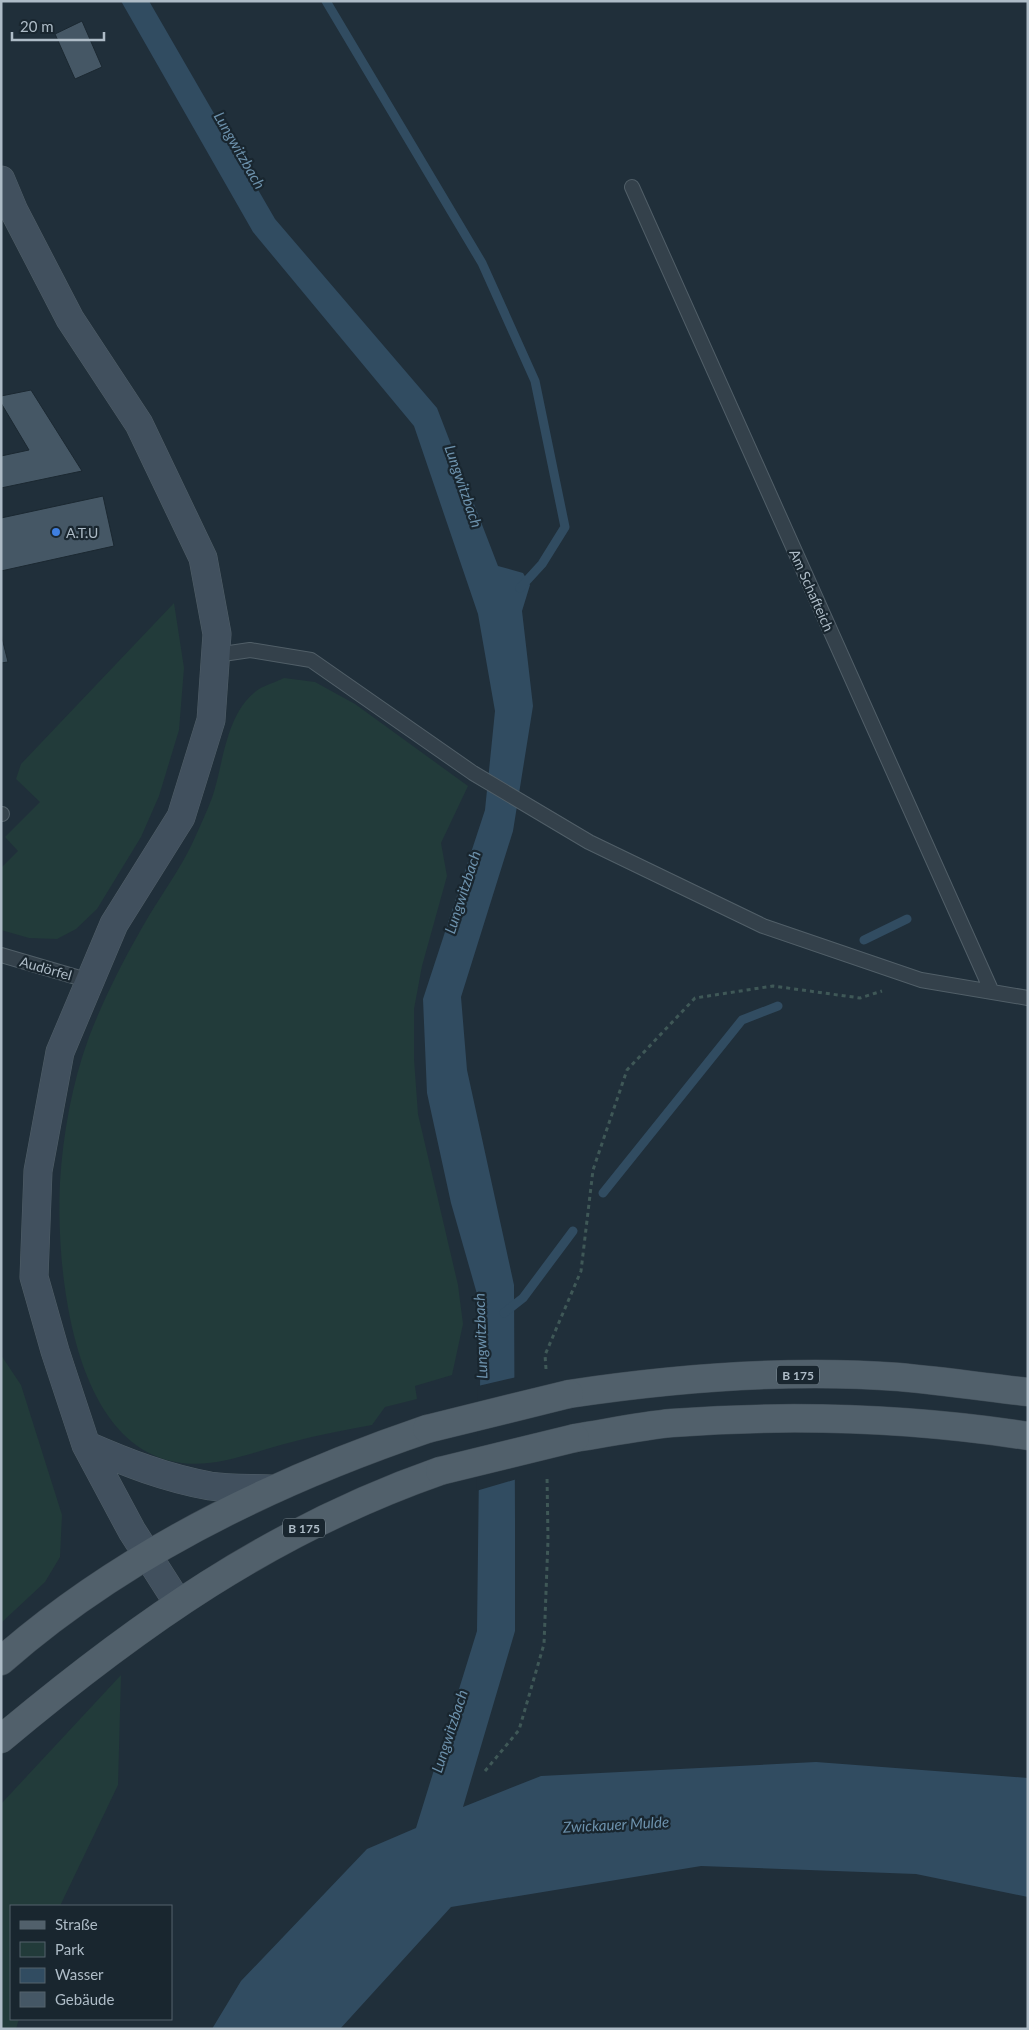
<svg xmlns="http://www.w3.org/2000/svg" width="1029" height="2030" font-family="Lato,sans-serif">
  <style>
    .green { fill: #223b3a }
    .water { fill: #314c61 }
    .pier { fill: #202f3a }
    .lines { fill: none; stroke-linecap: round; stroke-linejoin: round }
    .stream { stroke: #314c61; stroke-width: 9 }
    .building { fill: #455765; stroke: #1b2831 }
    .service-casing { stroke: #515f68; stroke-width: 16 }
    .secondary-casing { stroke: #515f68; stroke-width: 29 }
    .primary-casing { stroke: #3d4a54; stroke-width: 29 }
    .path { stroke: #3f5857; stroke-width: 3; stroke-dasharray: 4 4; stroke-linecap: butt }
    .service { stroke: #34414b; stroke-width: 14 }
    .secondary { stroke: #41505e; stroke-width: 28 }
    .primary { stroke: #51606b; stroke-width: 28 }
    .primary-bridge-casing { stroke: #3d4a54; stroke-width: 29; stroke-linecap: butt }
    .primary-bridge { stroke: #51606b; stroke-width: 28 }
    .shop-dot { fill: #3f7fe0; stroke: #19262f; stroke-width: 2 }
    .labels { text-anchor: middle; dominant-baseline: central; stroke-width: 4.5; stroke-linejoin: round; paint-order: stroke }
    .shield { fill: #19262f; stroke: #818f99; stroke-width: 1 }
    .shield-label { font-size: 12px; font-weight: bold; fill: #aebcc7 }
    .poi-label { font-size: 14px; fill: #aebcc7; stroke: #19262f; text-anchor: start }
    .street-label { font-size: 14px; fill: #aebcc7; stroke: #19262f }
    .water-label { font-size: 15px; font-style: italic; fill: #6d92ad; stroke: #19262f }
  </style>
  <rect width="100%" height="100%" fill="#202f3a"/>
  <path class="green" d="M174 603 184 668 179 730 159 796 141 837 97 909 76 929 57 939 29 938 1 930V868L18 851 5 837 40 802 16 779 21 764Z
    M284 678 315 682 355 704 468 786 441 843 447 876 422 966 414 1009V1059L418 1114 458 1285 463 1324 452 1375 415 1386 417 1399 385 1407 372 1425C345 1430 318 1435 292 1442 247 1453 205 1475 158 1457 70 1423 56 1263 60 1182 63 1134 72 1083 89 1037 105 995 127 953 150 914 164 891 180 869 192 844 199 829 206 813 212 798 224 763 225 712 259 689 266 685 276 682 284 678Z
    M1 1355 21 1385 62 1515 60 1557 45 1582 1 1623Z
    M121 1675 118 1785 60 1906H11V2019H19L16 2029H1V1804Z"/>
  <path class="water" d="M121 1H149L275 219 437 408 498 566 523 573 530 585 522 611 533 706 513 831 461 997 467 1070 514 1285 515 1519V1631L463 1807 541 1776 816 1762 1028 1778V1897L916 1874 701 1866 451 1907 340 2029H212L241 1981 367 1849 416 1828 477 1631 481 1308 451 1203 427 1093 423 999 485 810 495 711 478 614 414 426 253 232Z"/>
  <path class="pier" d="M517 1377V1479L476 1491 478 1386Z"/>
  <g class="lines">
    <path class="stream" d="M326 1 482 263 535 381 565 527 542 564 520 588
      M864 940 907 919
      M603 1193 742 1020 778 1006
      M504 1313 523 1298 573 1231"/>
  </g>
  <path class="building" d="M82 21 102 67 75 79 55 34Z
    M31 390 82 471 1 488V456L29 450 1 403V396Z
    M103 496 114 546 1 571V518Z
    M1 634 8 662 1 663Z"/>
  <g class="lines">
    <g class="service-casing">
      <path id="service" d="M632 187 992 992
        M216 655 250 650 311 660 473 773 589 842 763 926 921 980 1028 998
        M1 814H2
        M1 955 90 981"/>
    </g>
    <g class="secondary-casing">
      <path id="secondary" d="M1 180 14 211 70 319 139 424 203 558 217 634 211 720 181 817 114 924 60 1052 38 1171 34 1277 55 1351 86 1445 132 1531 178 1603
        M86 1445C127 1463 166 1478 210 1486 230 1489 251 1488 271 1489"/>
    </g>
    <g class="primary-casing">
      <path id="primary" d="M569 1394C676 1378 790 1369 899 1377 942 1381 985 1387 1028 1392
        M575 1438C607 1433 640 1426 672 1423 791 1414 910 1418 1028 1436
        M1 1661C124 1553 274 1481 427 1429
        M1 1739C137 1625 271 1530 440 1471"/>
    </g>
    <path class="path" d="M546 1369 545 1355 581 1271 593 1170 627 1070 695 998 773 986 860 998 882 991
      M485 1771 519 1730 544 1644 548 1540 547 1475"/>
    <use href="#service" class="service"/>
    <use href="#secondary" class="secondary"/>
    <use href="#primary" class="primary"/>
    <g class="primary-bridge-casing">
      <path id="primary-bridge" d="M427 1429 569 1394
        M440 1471 575 1438"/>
    </g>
    <use href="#primary-bridge" class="primary-bridge"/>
  </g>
  <circle class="shop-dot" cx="56" cy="532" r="5"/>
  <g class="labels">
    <g class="shield">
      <rect x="777" y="1365.5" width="42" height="19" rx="4"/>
      <rect x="283" y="1518.5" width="42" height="19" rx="4"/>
    </g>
    <g class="shield-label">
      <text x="798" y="1375">B 175</text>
      <text x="304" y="1528">B 175</text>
    </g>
    <g class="poi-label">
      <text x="66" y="532">A.T.U</text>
    </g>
    <g class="street-label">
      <text transform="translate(812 590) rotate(66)">Am Schafteich</text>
      <text transform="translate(46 968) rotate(16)">Audörfel</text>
    </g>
    <g class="water-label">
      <text transform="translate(240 150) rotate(60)">Lungwitzbach</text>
      <text transform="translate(464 486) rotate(71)">Lungwitzbach</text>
      <text transform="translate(462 892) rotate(-72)">Lungwitzbach</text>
      <text transform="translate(480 1336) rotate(-92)">Lungwitzbach</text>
      <text transform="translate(449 1731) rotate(-72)">Lungwitzbach</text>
      <text transform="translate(616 1824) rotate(-3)">Zwickauer Mulde</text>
    </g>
  </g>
  <rect width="1029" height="2030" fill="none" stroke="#aebcc7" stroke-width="5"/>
  <rect x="10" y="1905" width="162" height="115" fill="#19262f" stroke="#55626c"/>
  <rect x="20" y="1921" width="25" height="8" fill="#51606b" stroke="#55626c"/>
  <text x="55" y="1930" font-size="15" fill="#aebcc7">Straße</text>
  <rect x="20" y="1942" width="25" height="15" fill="#223b3a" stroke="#55626c"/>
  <text x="55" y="1955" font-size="15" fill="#aebcc7">Park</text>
  <rect x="20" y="1968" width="25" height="15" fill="#314c61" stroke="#55626c"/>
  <text x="55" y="1980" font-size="15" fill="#aebcc7">Wasser</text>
  <rect x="20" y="1992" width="25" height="15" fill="#455765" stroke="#55626c"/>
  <text x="55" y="2005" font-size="15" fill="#aebcc7">Gebäude</text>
  <path d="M12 32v8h92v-8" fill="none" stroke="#aebcc7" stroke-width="2.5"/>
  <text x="20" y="32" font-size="15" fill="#aebcc7" stroke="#19262f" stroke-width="4" paint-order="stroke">20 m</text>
</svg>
